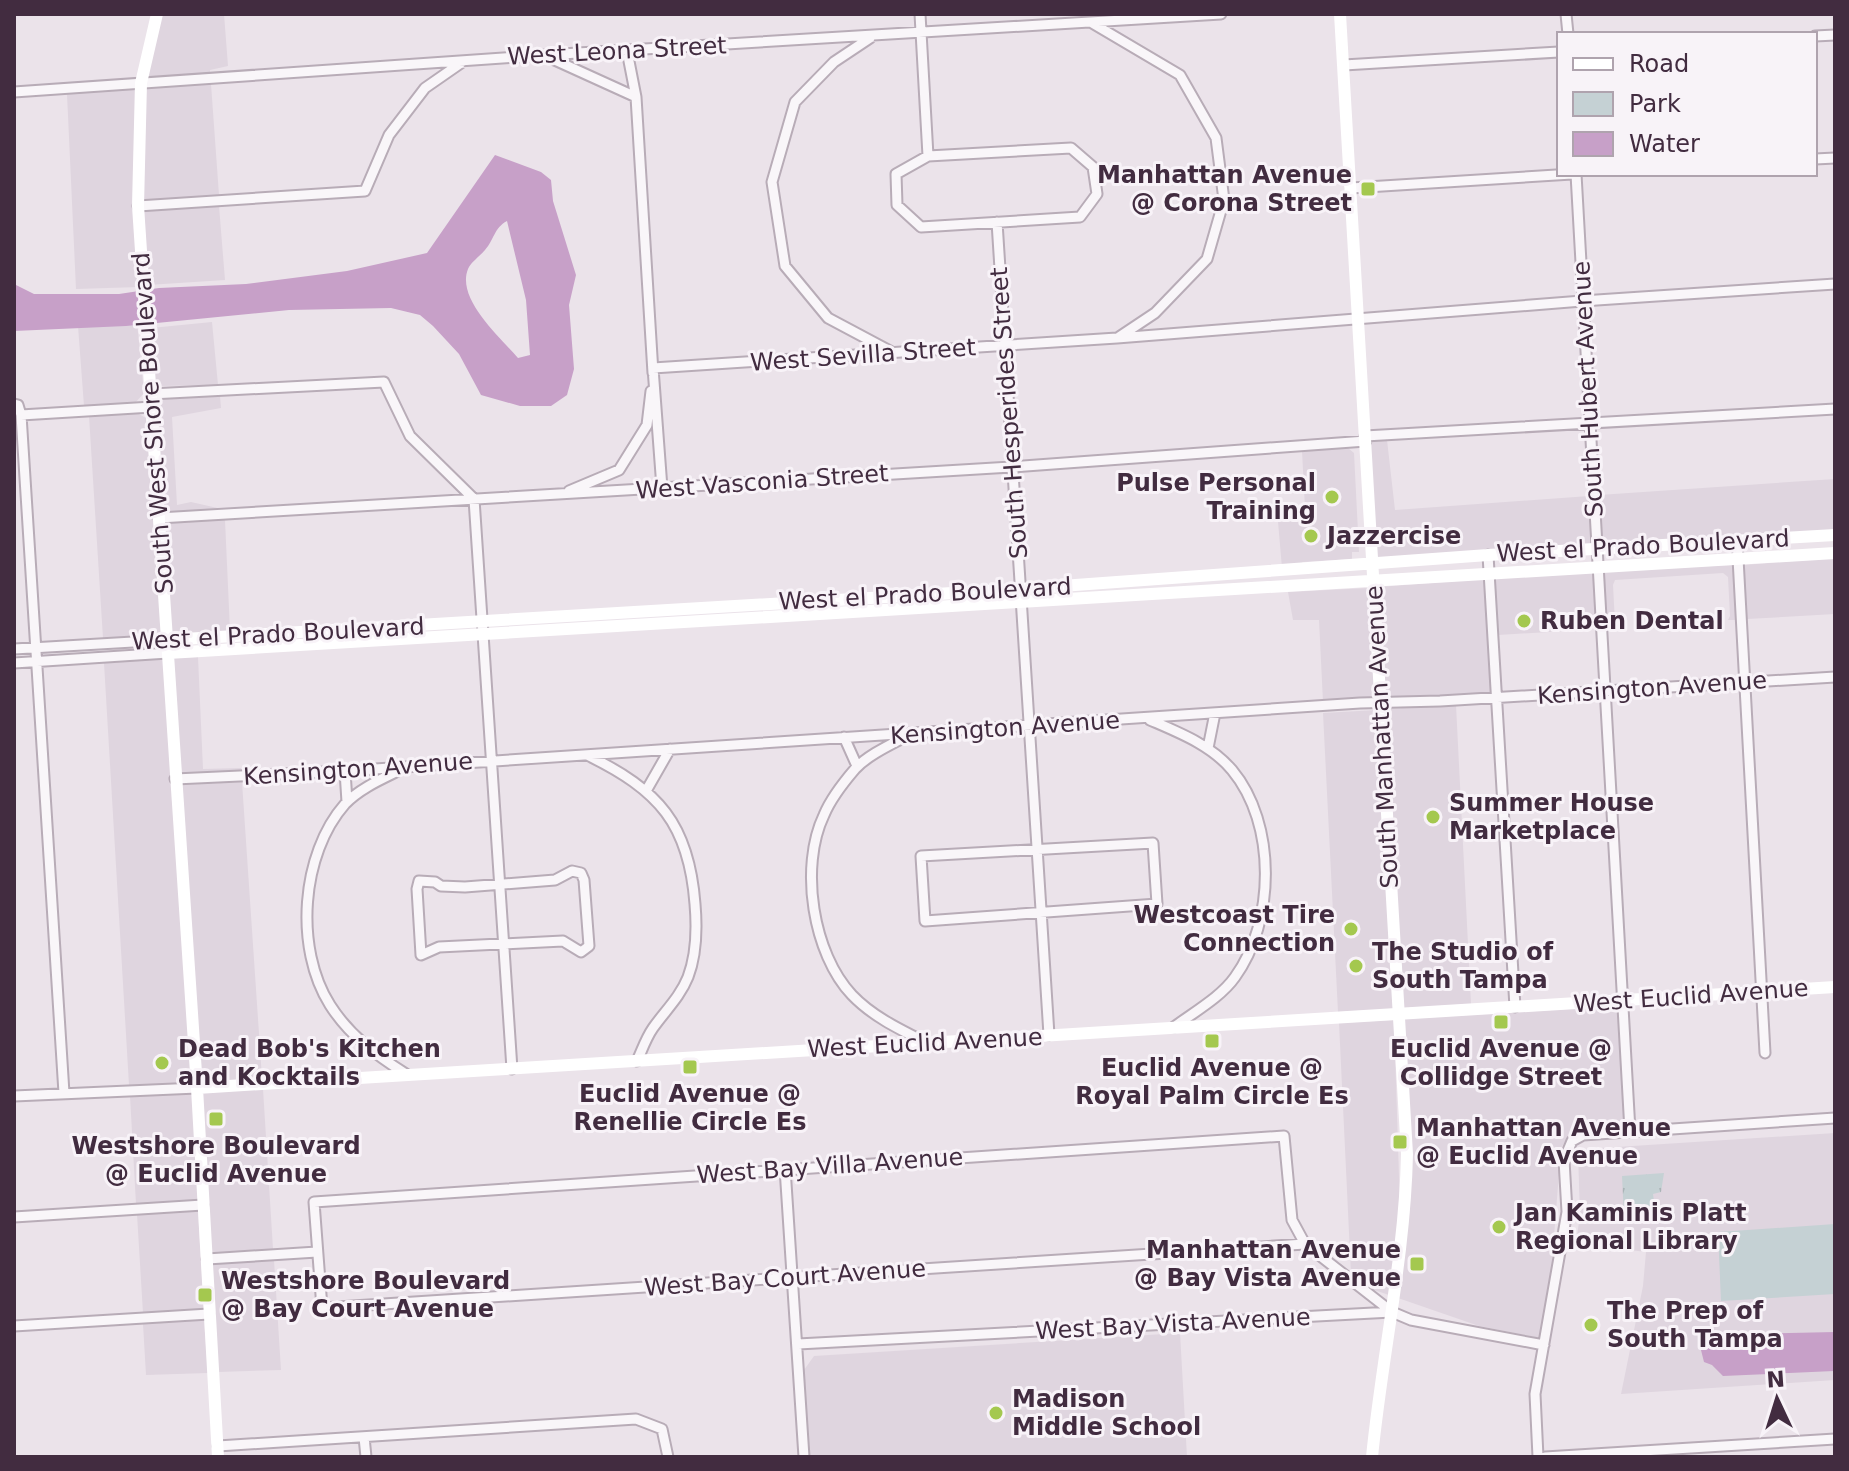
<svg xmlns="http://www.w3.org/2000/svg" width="1849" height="1471" font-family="'DejaVu Sans',sans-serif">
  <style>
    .built { fill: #dfd5df }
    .green { fill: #c5d1d4 }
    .park { fill: url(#park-tufts) }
    .water { fill: #c7a0c8; fill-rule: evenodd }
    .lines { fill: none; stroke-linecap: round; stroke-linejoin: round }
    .street-casing { stroke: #b8acb7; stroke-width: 13 }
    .street { stroke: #f9f6f9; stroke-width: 9 }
    .secondary { stroke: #fff; stroke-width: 12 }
    .poi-dot { fill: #a4c84f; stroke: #f8f3f8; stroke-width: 3 }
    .labels { text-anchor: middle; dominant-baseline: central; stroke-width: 6; stroke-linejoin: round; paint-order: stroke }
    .street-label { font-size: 24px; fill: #422c40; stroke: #f8f3f8 }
    .poi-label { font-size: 24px; font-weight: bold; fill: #422c40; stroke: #f8f3f8; text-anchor: start }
  </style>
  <defs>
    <pattern id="park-tufts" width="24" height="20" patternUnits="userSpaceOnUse" patternTransform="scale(2)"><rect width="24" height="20" fill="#c5d1d4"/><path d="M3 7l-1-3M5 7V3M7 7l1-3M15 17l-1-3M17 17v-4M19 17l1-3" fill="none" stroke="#aab4b7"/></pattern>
  </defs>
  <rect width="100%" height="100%" fill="#ebe3ea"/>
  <path class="built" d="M162 14H224L228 66 210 70V73L148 77Z
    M211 84 219 195 143 201 146 88Z
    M136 89 139 287 76 289 67 94Z
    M219 206 225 280 148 285 144 211Z
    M137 322 144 393 135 403 84 406 78 326Z
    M212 322 218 385 158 386 155 381 151 328Z
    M220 396 221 408 172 417 177 505 191 502 222 509 163 512 156 405 165 399Z
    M137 413 146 418 162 635 103 638 89 416Z
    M1387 440 1395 510 1589 496 1592 544 1376 558 1370 441Z
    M1348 448 1354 453 1359 552H1352V559L1303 562 1296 567 1282 568 1277 510 1305 508 1302 451Z
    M1835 479V530L1602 543 1599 495Z
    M225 520 230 631 171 634 164 523Z
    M1835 558V614L1747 619 1743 565Z
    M1734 565 1737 620H1728L1730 616 1728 577 1723 573 1615 580 1613 585 1615 623 1618 627 1607 628 1603 571Z
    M1594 571 1597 629 1498 635 1495 578Z
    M1485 579 1492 693 1386 699 1378 587Z
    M1368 588 1376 699 1323 702 1319 620H1293L1288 592Z
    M198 657 203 769 241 768V771L180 774 173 658Z
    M163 659 192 1083 129 1085 104 663Z
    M1456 705 1471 1004 1403 1008 1386 709Z
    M1377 710 1393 1009 1338 1012 1323 713Z
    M242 782 262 1078 202 1082 180 785Z
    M1618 1006 1625 1126 1578 1130 1568 1137 1561 1148 1551 1274 1540 1338 1479 1326 1398 1298 1410 1208 1403 1019Z
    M1394 1020 1400 1208 1389 1295 1371 1289 1351 1274 1339 1023Z
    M263 1089 273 1249 211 1253 202 1093Z
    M193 1094 198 1200 136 1204 130 1096Z
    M1835 1133V1380L1621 1394 1643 1286 1646 1252 1576 1243 1580 1215 1578 1153 1586 1149Z
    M198 1211 204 1309 143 1313 137 1214Z
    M274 1260 281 1370 218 1372 212 1264Z
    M204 1320 208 1373 146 1375 143 1324Z
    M1180 1333 1187 1457H810L804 1370 814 1356Z"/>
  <path class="green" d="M1835 1224V1294L1721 1301 1718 1232Z"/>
  <path class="park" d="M1664 1173 1661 1192 1653 1194 1655 1209 1658 1210 1659 1215 1624 1216 1622 1176Z"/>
  <path class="water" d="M495 155 541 172 551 180 553 201 576 275 569 305 574 369 567 395 551 406H520L481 395 459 354 433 326 420 315 391 308 289 310 126 326 14 331V284L34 294H119L159 288 246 284 347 271 427 253ZM507 221 526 300 530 355 518 358C500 337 456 299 468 269 471 262 480 256 485 250 494 240 494 228 507 221Z
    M1835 1332 1834 1371 1723 1376 1712 1365 1704 1362 1700 1346 1721 1343 1744 1334Z"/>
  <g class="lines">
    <g class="street-casing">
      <path id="street" d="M920 14 928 156
        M1566 14 1568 34
        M1092 23 1180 75 1216 138 1224 200 1207 259 1155 313 1119 337
        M1815 36 1835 35
        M870 38 834 62 795 102 772 182 785 266 828 318 890 351
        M627 51 636 97
        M548 57 636 97 653 373
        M1344 65 1559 52
        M14 92 545 55 1221 14
        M1071 148 1093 167 1097 194 1080 217 921 227 897 205 896 174 928 156Z
        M1815 159 1835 158
        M1576 174 1630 1131
        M1351 188 1572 174
        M138 206 365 191 389 135 425 88 461 63
        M997 222 1049 1035
        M151 394 384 382 410 436 474 499 512 1069
        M14 404 18 405 21 415 64 1093
        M21 415 152 407
        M1365 436 1835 409
        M662 488 653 368 1117 338 1582 301 1835 284
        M569 491 619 470 647 425 651 391
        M159 518 1011 467 1366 441
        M1737 540 1765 1053
        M1488 555 1515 1007
        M14 649 167 640
        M14 663 168 653
        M1150 720C1180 733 1211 745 1232 770 1277 824 1275 922 1235 977 1221 997 1194 1012 1174 1027
        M907 736C890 745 868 755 855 769 843 783 831 798 824 815 799 867 813 954 852 995 872 1016 899 1029 925 1042
        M844 737 857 766
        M1208 748 1215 713
        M587 755C659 790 689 824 695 904 697 927 696 956 688 977 680 997 665 1011 653 1028 646 1038 642 1050 637 1061
        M402 769C384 778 360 788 345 804 301 854 294 948 330 1005 349 1035 376 1055 406 1074
        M345 771 347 802
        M175 779 345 771 1360 703 1440 701 1835 677
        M646 791 670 749
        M1153 843 1157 904 925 921 921 856Z
        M572 871 581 873 584 880 589 946 581 952 563 941 439 947 421 955 417 889 419 881 435 882 441 886 465 887 555 880Z
        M14 1096 197 1088
        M785 1168 804 1457
        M14 1217 203 1205
        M1305 1244 1292 1220 1284 1136 314 1202 322 1308 1305 1244 1392 1312
        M207 1259 317 1252
        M14 1326 209 1314
        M798 1344 1392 1312 1411 1320 1544 1345
        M364 1437 366 1457
        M218 1446 636 1419 662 1429 668 1457
        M1538 1457 1535 1394 1567 1212 1564 1160 1572 1141 1583 1135 1835 1118
        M1545 1457 1835 1439"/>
    </g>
    <use href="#street" class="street"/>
    <path class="secondary" d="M157 14 141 83 138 206 197 1088 218 1457
      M1340 14 1407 1154C1405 1256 1382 1355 1372 1457
      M167 640 1020 589 1488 555 1835 535
      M168 653 1835 553
      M197 1088 1835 987"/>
  </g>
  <g class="poi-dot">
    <rect x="1360" y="181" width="16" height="16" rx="4"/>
    <circle cx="1332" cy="497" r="8"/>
    <circle cx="1311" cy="536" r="8"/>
    <circle cx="1524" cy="621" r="8"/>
    <circle cx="1433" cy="817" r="8"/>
    <circle cx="1351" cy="929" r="8"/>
    <circle cx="1356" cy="966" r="8"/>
    <rect x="1493" y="1014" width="16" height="16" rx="4"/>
    <rect x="1204" y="1033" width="16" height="16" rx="4"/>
    <circle cx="162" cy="1063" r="8"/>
    <rect x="682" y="1059" width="16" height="16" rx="4"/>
    <rect x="208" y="1111" width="16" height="16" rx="4"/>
    <rect x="1392" y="1134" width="16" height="16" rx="4"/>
    <circle cx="1499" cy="1227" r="8"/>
    <rect x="1409" y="1256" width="16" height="16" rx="4"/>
    <rect x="197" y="1287" width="16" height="16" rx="4"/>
    <circle cx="1591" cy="1325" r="8"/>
    <circle cx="996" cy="1413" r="8"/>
  </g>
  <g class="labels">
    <g class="street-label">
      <text transform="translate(617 51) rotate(-3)">West Leona Street</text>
      <text transform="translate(863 355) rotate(-4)">West Sevilla Street</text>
      <text transform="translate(1588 389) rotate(-93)">South Hubert Avenue</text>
      <text transform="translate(1009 413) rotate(-94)">South Hesperides Street</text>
      <text transform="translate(153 423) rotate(-94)">South West Shore Boulevard</text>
      <text transform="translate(762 482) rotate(-4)">West Vasconia Street</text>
      <text transform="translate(1643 546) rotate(-3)">West el Prado Boulevard</text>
      <text transform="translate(925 594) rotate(-3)">West el Prado Boulevard</text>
      <text transform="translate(278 634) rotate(-3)">West el Prado Boulevard</text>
      <text transform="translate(1652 688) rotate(-4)">Kensington Avenue</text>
      <text transform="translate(1005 728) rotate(-4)">Kensington Avenue</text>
      <text transform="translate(1382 737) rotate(-93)">South Manhattan Avenue</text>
      <text transform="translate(358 769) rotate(-4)">Kensington Avenue</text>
      <text transform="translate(1691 996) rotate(-4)">West Euclid Avenue</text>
      <text transform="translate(925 1043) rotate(-3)">West Euclid Avenue</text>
      <text transform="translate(830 1166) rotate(-4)">West Bay Villa Avenue</text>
      <text transform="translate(785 1278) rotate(-4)">West Bay Court Avenue</text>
      <text transform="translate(1173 1324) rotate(-3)">West Bay Vista Avenue</text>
    </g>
    <g class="poi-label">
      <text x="1352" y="175" text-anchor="end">Manhattan Avenue<tspan x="1352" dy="28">@ Corona Street</tspan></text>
      <text x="1316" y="483" text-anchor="end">Pulse Personal<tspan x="1316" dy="28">Training</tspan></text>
      <text x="1327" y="536">Jazzercise</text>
      <text x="1540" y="621">Ruben Dental</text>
      <text x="1449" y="803">Summer House<tspan x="1449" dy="28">Marketplace</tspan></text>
      <text x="1335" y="915" text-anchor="end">Westcoast Tire<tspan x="1335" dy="28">Connection</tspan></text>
      <text x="1372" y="952">The Studio of<tspan x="1372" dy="28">South Tampa</tspan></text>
      <text x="178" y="1049">Dead Bob's Kitchen<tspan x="178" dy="28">and Kocktails</tspan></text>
      <text x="1501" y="1049" text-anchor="middle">Euclid Avenue @<tspan x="1501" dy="28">Collidge Street</tspan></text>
      <text x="1212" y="1068" text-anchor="middle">Euclid Avenue @<tspan x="1212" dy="28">Royal Palm Circle Es</tspan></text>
      <text x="690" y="1094" text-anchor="middle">Euclid Avenue @<tspan x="690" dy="28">Renellie Circle Es</tspan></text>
      <text x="1416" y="1128">Manhattan Avenue<tspan x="1416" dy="28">@ Euclid Avenue</tspan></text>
      <text x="216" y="1146" text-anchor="middle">Westshore Boulevard<tspan x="216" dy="28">@ Euclid Avenue</tspan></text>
      <text x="1515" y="1213">Jan Kaminis Platt<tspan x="1515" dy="28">Regional Library</tspan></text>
      <text x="1401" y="1250" text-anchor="end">Manhattan Avenue<tspan x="1401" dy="28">@ Bay Vista Avenue</tspan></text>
      <text x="221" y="1281">Westshore Boulevard<tspan x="221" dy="28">@ Bay Court Avenue</tspan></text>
      <text x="1607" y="1311">The Prep of<tspan x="1607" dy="28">South Tampa</tspan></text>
      <text x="1012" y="1399">Madison<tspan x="1012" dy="28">Middle School</tspan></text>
    </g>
  </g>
  <rect width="1849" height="1471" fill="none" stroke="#422c40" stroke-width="32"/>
  <rect x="1557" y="32" width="260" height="144" fill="#f8f3f8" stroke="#afa3ae" stroke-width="2"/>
  <rect x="1573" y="58" width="40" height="12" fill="#ffffff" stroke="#afa3ae" stroke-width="2"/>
  <text x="1629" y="72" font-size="24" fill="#422c40">Road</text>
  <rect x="1573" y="92" width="40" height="24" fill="#c5d1d4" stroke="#afa3ae" stroke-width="2"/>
  <text x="1629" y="112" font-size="24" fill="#422c40">Park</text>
  <rect x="1573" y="132" width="40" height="24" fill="#c7a0c8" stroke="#afa3ae" stroke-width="2"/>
  <text x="1629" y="152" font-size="24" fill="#422c40">Water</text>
  <g transform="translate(1777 1399) rotate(356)" stroke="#f8f3f8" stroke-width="6" paint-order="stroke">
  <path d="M0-6L14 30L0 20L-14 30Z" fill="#422c40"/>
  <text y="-12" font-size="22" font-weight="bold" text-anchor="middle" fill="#422c40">N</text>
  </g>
</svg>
